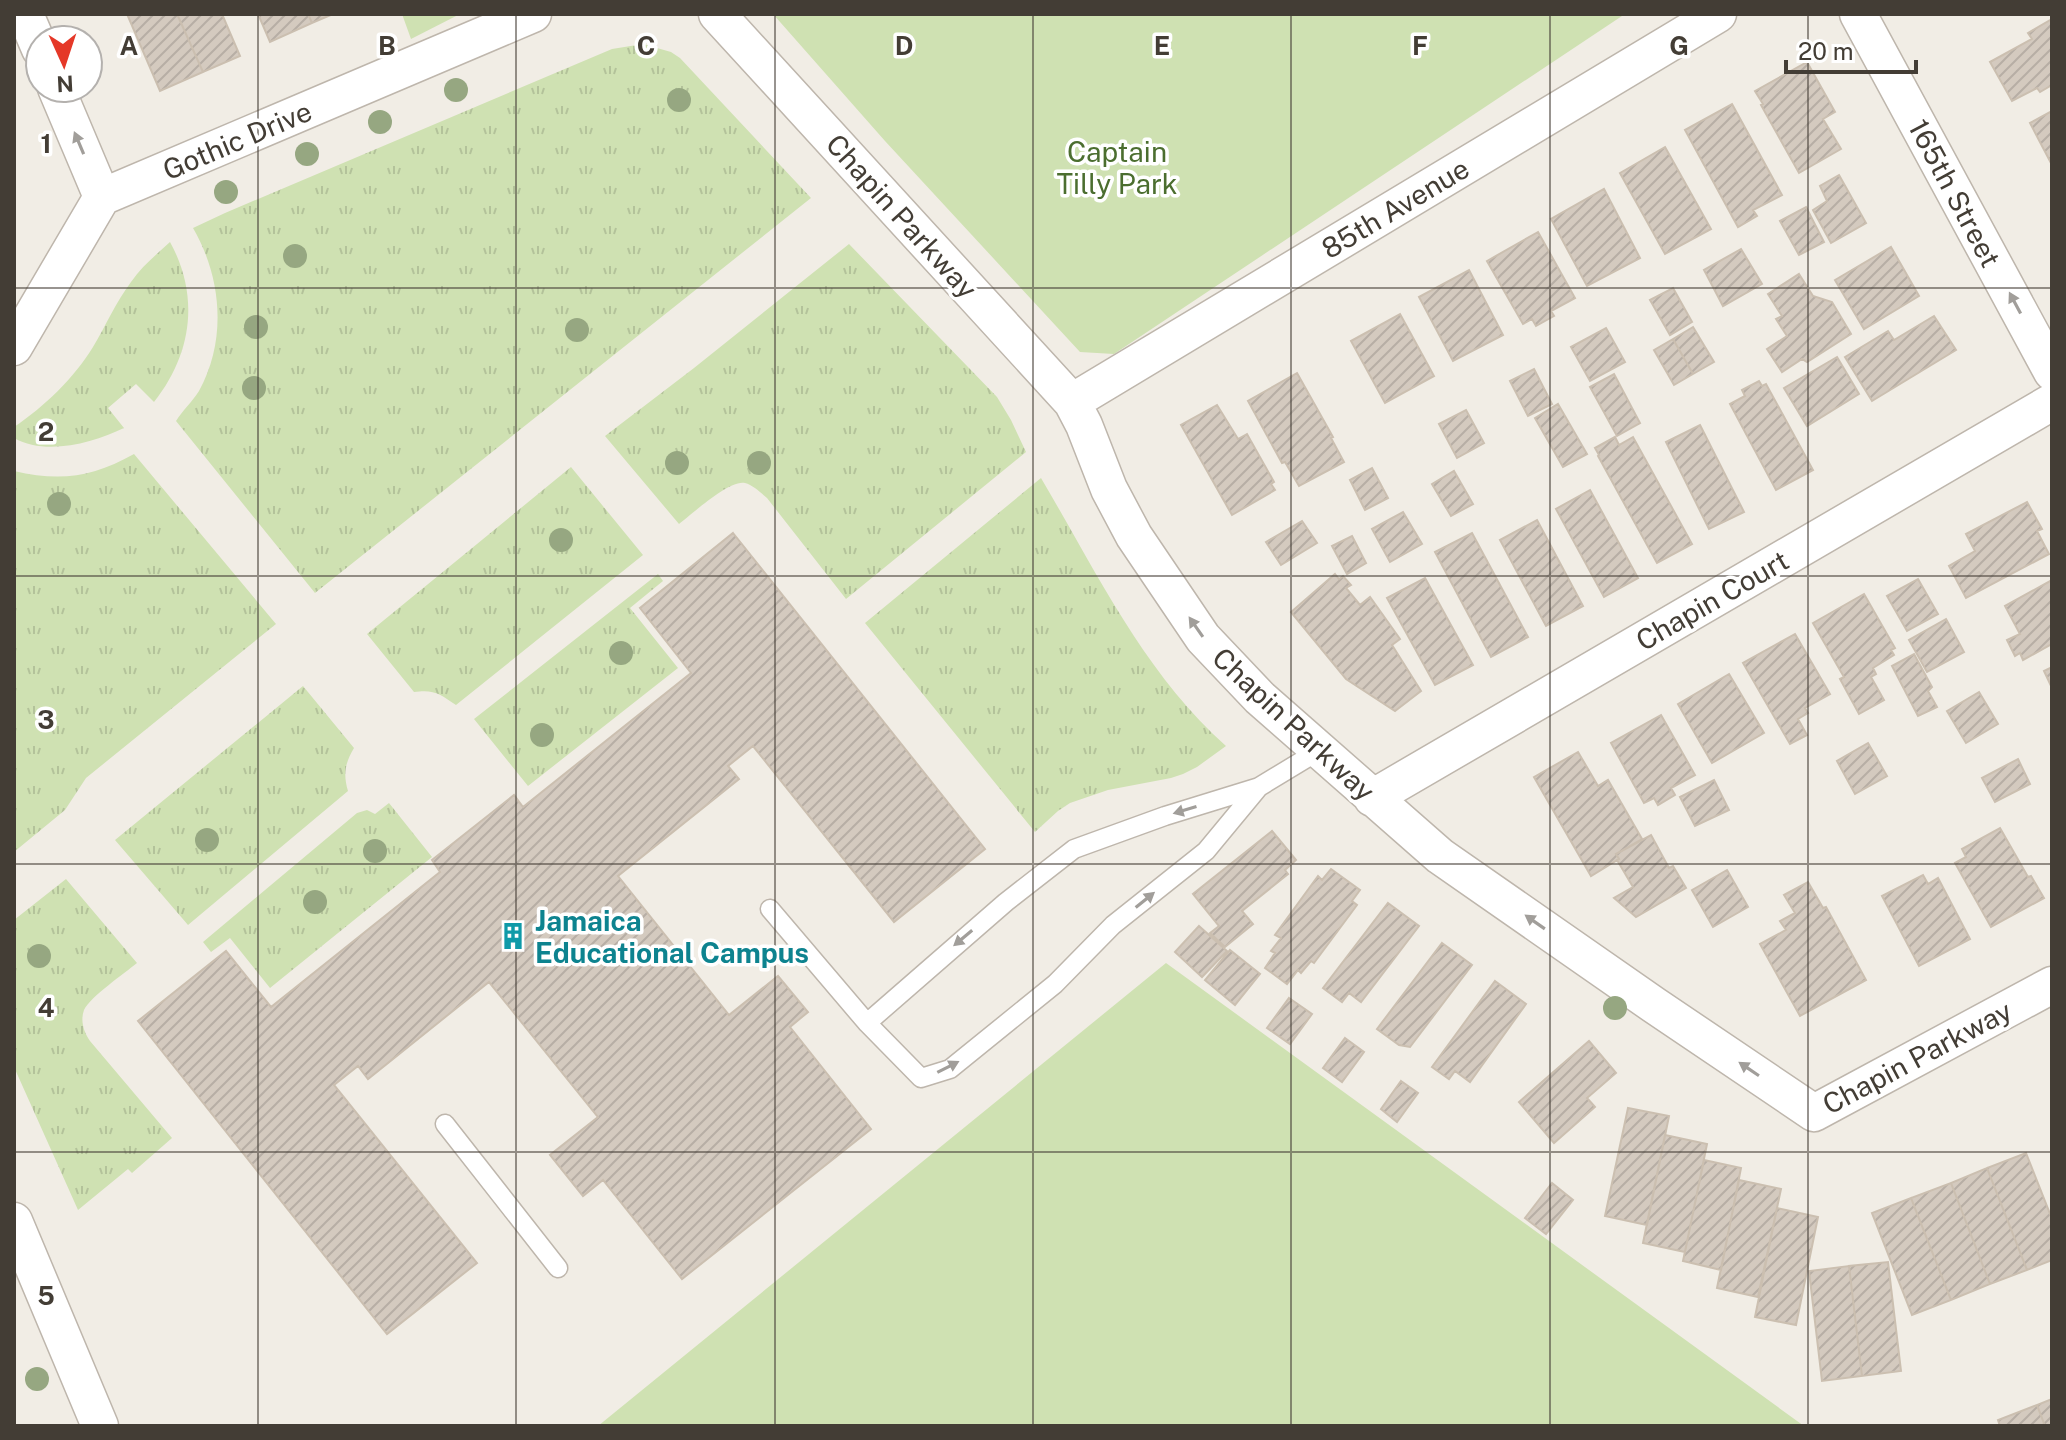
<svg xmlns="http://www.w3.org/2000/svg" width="2066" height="1440" font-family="'Public Sans',sans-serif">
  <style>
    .grass { fill: url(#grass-tufts) }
    .park { fill: #cfe1b2 }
    .building { fill: url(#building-hatch); stroke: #cbbfb0; stroke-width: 2 }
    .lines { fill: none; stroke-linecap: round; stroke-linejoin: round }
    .lane-casing { stroke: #beb6ac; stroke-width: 21 }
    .street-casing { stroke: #beb6ac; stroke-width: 39 }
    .lane { stroke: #fff; stroke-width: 18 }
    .street { stroke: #fff; stroke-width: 36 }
    .tree { fill: #96a781 }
    .oneway { fill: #a19e9a }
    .grid { fill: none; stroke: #433d35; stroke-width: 2; stroke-opacity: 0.55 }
    .labels { text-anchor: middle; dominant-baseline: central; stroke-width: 7; stroke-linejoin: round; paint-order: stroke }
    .street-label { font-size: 28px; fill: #433d35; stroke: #fff }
    .park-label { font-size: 28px; fill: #4b6e2f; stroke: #fff }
    .culture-label { font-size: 28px; font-weight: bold; fill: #0d838f; stroke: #fff; text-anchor: start }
    .grid-label { font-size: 26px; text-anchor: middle; font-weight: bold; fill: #433d35; stroke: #fff; stroke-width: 7; stroke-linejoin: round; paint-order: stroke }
  </style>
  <defs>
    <pattern id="grass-tufts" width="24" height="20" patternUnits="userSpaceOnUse" patternTransform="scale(2)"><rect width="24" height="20" fill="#cfe1b2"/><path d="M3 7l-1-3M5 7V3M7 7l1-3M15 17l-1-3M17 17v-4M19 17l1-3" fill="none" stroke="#b3c29a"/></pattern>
    <pattern id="building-hatch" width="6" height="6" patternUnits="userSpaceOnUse" patternTransform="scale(2)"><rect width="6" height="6" fill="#d4cabf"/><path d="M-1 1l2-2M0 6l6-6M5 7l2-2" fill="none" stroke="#b7aea5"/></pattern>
  </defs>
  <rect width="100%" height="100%" fill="#f1ede5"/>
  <path class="grass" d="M643 44 671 52 680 58 811 198 315 593 176 421C183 410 192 402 199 391 227 340 222 278 193 228L225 213 612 49Z
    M170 242C200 296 192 354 154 402L136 384 108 408 124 428C93 443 46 456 14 438V427C44 407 74 378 93 347 106 325 116 302 131 282 142 266 156 255 170 242Z
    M849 244 997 397 1011 420 1026 452 846 599 767 498C761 493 753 485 745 483 730 479 692 514 679 524L605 436 694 368Z
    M134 454 276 624 86 778 65 810 14 852V471C61 482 93 477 134 454Z
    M571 467 643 555 456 705C440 694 434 689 414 692L367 634Z
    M1041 478C1096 571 1144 673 1226 746L1197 767 1183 774 1171 778 1108 790 1070 803 1058 811 1035 832 865 623Z
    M658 574 663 581 630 608 678 668 528 786 474 719Z
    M303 686 354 748C345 763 343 774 348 791L188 925 115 840Z
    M389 803 432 857 270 988 230 938 211 952 203 942 357 813 367 810 375 814Z
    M66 879 137 963C125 973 90 997 84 1010 80 1021 84 1032 90 1041L172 1138 132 1173 128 1169 78 1210 14 1067V920Z"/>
  <path class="park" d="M402 14H460L411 39Z
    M773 14H1625L1114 354 1080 352 885 141Z
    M1166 963 1804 1426H598Z"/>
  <path class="building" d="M127 14H177L203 72 160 91Z
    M177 14H222L240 56 203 72Z
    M258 14H308L312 23 270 42Z
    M308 14H333L312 23Z
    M2052 19V85L2040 92 2037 88 2012 101 1990 62 2032 39 2028 33Z
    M1807 62 1835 112 1823 119 1841 149 1799 173 1761 105 1763 104 1755 91Z
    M1732 104 1782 195 1753 210 1757 216 1738 227 1685 130Z
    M2052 111V165L2030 123Z
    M1665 147 1711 229 1665 254 1620 173Z
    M1839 175 1866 223 1831 243 1813 210 1827 201 1820 186Z
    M1604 189 1640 258 1587 286 1551 219Z
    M1806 207 1824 242 1799 255 1780 221Z
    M1538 232 1575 298 1551 311 1554 316 1536 326 1532 319 1523 324 1487 261Z
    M1891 247 1919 296 1864 329 1835 280Z
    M1741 249 1762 284 1723 306 1704 270Z
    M1469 270 1503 335 1453 361 1419 297Z
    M1799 274 1813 296 1832 302 1851 334 1807 362 1802 359 1782 372 1767 349 1787 336 1776 319 1782 316 1768 294Z
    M1673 288 1692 322 1670 335 1650 300Z
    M1400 314 1434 376 1385 403 1351 341Z
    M1934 316 1956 350 1872 401 1845 357 1888 331 1894 340Z
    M1693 327 1714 362 1693 374 1673 339Z
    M1606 328 1625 362 1590 381 1571 347Z
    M1673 339 1693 374 1674 385 1654 350Z
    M1837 357 1859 394 1807 426 1784 388Z
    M1534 369 1552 404 1528 416 1510 381Z
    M1297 373 1333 437 1331 438 1344 462 1299 486 1285 462 1282 463 1248 401Z
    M1614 374 1640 423 1617 436 1590 387Z
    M1759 381 1762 386 1766 384 1813 470 1776 490 1730 404 1745 396 1742 390Z
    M1558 404 1587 454 1563 467 1535 418Z
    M1217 405 1238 439 1247 434 1274 482 1271 484 1275 490 1232 515 1181 425Z
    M1466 410 1484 443 1457 458 1439 424Z
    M1700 425 1744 512 1709 529 1666 442Z
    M1615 437 1619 445 1633 437 1692 544 1657 563 1598 456 1599 455 1595 448Z
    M1372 468 1388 498 1365 510 1350 480Z
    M1454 471 1473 504 1451 516 1432 484Z
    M1590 490 1638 578 1604 597 1556 509Z
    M2027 502 2042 529 2037 531 2049 554 1966 598 1949 566 1975 551 1966 534Z
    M1403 512 1422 544 1390 562 1372 529Z
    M1537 520 1583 606 1546 626 1500 540Z
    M1302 521 1317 543 1281 565 1266 542Z
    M733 533 985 849 894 922 753 746 728 766 739 779 618 876 729 1015 778 976 808 1012 790 1027 871 1129 682 1279 603 1180 583 1196 550 1155 598 1117 489 982 368 1079 358 1066 334 1085 477 1263 387 1334 138 1021 226 951 271 1007 440 872 432 860 514 795 523 807 691 673 640 608Z
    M1472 533 1528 637 1491 657 1435 552Z
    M1352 536 1366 563 1347 574 1332 546Z
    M1335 574 1339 579 1343 576 1351 585 1346 588 1360 605 1370 597 1400 639 1392 645 1421 691 1395 711 1346 679 1291 612Z
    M1425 578 1473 665 1435 685 1387 598Z
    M1918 579 1938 614 1907 631 1887 596Z
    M2052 580V644L2023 660 2020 653 2015 656 2007 640 2020 634 2005 606Z
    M1864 594 1895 648 1891 650 1894 655 1873 668 1876 674 1871 677 1884 700 1859 714 1840 679 1844 677 1813 623Z
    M1946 619 1964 652 1927 672 1909 640Z
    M1795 634 1830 694 1805 708 1808 713 1798 719 1807 735 1790 744 1743 663Z
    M1914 654 1932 687 1928 691 1937 707 1918 716 1892 666Z
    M2052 667V688L2044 671Z
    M1729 674 1764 733 1712 763 1678 704Z
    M1979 692 1998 724 1966 743 1947 711Z
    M1661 715 1695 775 1671 788 1675 795 1658 805 1654 798 1644 803 1611 743Z
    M1868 743 1887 776 1855 794 1837 761Z
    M1578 752 1598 786 1608 780 1642 839 1616 854 1619 859 1591 876 1534 777Z
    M2018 759 2030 784 1995 802 1982 778Z
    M1714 780 1729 810 1695 826 1680 797Z
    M2000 828 2028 877 2031 876 2044 898 1991 927 1955 863 1966 857 1962 849Z
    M1272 831 1296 860 1285 870 1288 874 1242 911 1253 924 1225 947 1210 933 1219 926 1193 894Z
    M1651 835 1669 868 1673 866 1686 888 1636 917 1614 898 1633 887 1617 860 1619 859 1616 854Z
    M1331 869 1360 890 1352 901 1357 905 1314 963 1311 961 1301 973 1298 970 1287 984 1265 968 1275 953 1271 951 1281 938 1275 935 1318 876 1322 880Z
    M1727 870 1748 907 1713 927 1692 890Z
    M1923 875 1928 884 1938 878 1970 939 1919 966 1882 896Z
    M1808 882 1823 908 1826 907 1866 980 1800 1016 1760 944 1786 930 1780 921 1795 913 1784 895Z
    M1388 903 1419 926 1361 1002 1349 993 1342 1002 1323 988Z
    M1199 926 1227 951 1202 977 1175 952Z
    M1442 943 1472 965 1410 1047 1399 1045 1377 1029Z
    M1230 950 1260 974 1235 1005 1205 980Z
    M1495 981 1526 1004 1470 1082 1455 1071 1449 1079 1432 1067Z
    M1289 998 1312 1014 1290 1044 1267 1028Z
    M1345 1038 1364 1052 1342 1082 1323 1068Z
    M1589 1041 1616 1073 1587 1098 1595 1107 1554 1143 1519 1102Z
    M1401 1081 1418 1093 1397 1122 1381 1109Z
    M1628 1108 1669 1116 1647 1225 1605 1216Z
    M1665 1135 1707 1144 1685 1252 1643 1243Z
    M2026 1153 2052 1219V1260L2027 1270 1987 1168Z
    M1704 1160 1741 1168 1721 1270 1683 1261Z
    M1987 1168 2027 1270 1990 1284 1951 1183Z
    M1739 1180 1781 1189 1758 1297 1717 1288Z
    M1552 1183 1573 1200 1546 1234 1525 1218Z
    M1951 1183 1990 1284 1951 1300 1911 1198Z
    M1911 1198 1951 1300 1912 1315 1872 1213Z
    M1777 1208 1818 1217 1796 1325 1755 1317Z
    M1888 1262 1901 1371 1862 1376 1849 1266Z
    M1849 1266 1862 1376 1822 1381 1809 1271Z
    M2052 1399V1426H2045L2037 1405Z
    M2037 1405 2045 1426H2000L1998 1420Z"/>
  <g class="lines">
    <g class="lane-casing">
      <path id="lane" d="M770 909 867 1023 921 1078 950 1069 1055 984 1113 925 1206 851 1259 787
        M867 1023 1006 902 1074 849 1165 816 1259 787 1320 750
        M445 1124 558 1268"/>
    </g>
    <g class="street-casing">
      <path id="street" d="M25 14 40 49
        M717 14 1072 402 1084 425 1109 489 1134 536 1203 638 1260 698 1440 856 1654 1005 1814 1113 2052 985
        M1858 14 2052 372
        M56 88 102 197
        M14 347 102 197 533 14
        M1072 402 1718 14
        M1372 798 2052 402
        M14 1221 100 1426"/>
    </g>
    <use href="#lane" class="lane"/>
    <use href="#street" class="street"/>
  </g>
  <g class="tree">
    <circle cx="456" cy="90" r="12"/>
    <circle cx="679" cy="100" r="12"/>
    <circle cx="380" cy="122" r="12"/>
    <circle cx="307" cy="154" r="12"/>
    <circle cx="226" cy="192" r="12"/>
    <circle cx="295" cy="256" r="12"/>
    <circle cx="256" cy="327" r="12"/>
    <circle cx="577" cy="330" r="12"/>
    <circle cx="254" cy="388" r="12"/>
    <circle cx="677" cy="463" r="12"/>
    <circle cx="759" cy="463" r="12"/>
    <circle cx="59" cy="504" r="12"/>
    <circle cx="561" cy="540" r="12"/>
    <circle cx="621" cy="653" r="12"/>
    <circle cx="542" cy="735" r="12"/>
    <circle cx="207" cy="840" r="12"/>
    <circle cx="375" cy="851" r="12"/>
    <circle cx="315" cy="902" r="12"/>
    <circle cx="39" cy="956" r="12"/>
    <circle cx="1615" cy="1008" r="12"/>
    <circle cx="37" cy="1379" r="12"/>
  </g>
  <defs><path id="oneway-solid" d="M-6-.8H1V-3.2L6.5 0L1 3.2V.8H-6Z" transform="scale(2)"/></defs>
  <g class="oneway">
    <use href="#oneway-solid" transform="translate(79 143) rotate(-113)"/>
    <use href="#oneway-solid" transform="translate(2015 303) rotate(-118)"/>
    <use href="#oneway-solid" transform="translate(1196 627) rotate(-125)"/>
    <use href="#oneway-solid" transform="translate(1185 810) rotate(163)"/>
    <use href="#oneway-solid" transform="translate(1145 900) rotate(-39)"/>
    <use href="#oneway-solid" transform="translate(1535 922) rotate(-145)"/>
    <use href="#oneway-solid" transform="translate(963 938) rotate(140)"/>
    <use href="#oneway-solid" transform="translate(948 1067) rotate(-27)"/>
    <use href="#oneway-solid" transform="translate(1749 1069) rotate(-146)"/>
  </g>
  <path class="grid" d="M258 14V1426M516 14V1426M775 14V1426M1033 14V1426M1291 14V1426M1550 14V1426M1808 14V1426M14 288H2052M14 576H2052M14 864H2052M14 1152H2052"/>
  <defs>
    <g id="building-bare" transform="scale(2.16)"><path d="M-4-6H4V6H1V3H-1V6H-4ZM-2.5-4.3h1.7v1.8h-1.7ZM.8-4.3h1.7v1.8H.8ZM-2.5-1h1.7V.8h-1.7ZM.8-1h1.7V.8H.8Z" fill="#0f9aa8" stroke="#fff" stroke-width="2.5" paint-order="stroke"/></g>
  </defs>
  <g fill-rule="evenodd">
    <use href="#building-bare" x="513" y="936"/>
  </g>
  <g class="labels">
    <g class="street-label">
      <text transform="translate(237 140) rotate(-23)">Gothic Drive</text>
      <text transform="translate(1955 193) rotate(62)">165th Street</text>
      <text transform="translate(1395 208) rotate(-31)">85th Avenue</text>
      <text transform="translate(902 216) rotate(48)">Chapin Parkway</text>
      <text transform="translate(1712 600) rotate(-30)">Chapin Court</text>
      <text transform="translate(1294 724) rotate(43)">Chapin Parkway</text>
      <text transform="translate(1917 1057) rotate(-28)">Chapin Parkway</text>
    </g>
    <g class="park-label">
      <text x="1117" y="151">Captain<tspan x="1117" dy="32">Tilly Park</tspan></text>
    </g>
    <g class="culture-label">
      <text x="535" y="920">Jamaica<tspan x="535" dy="32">Educational Campus</tspan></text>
    </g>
  </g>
  <g class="grid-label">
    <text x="129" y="55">A</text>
    <text x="387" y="55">B</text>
    <text x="646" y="55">C</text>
    <text x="904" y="55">D</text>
    <text x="1162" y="55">E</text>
    <text x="1420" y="55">F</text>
    <text x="1679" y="55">G</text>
    <text x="46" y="153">1</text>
    <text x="46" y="441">2</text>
    <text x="46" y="729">3</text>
    <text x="46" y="1017">4</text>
    <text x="46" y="1305">5</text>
  </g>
  <rect width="2066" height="1440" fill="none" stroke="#433d35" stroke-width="32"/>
  <g transform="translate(64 64) rotate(177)"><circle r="38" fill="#ffffff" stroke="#b4b1ae" stroke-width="2"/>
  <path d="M0-6L14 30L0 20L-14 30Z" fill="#e53828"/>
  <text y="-12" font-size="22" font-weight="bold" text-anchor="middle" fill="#433d35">N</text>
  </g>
  <path d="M1786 60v12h130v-12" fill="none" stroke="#433d35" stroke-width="4"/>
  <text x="1798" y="60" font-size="24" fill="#433d35" stroke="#ffffff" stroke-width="6" paint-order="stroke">20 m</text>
</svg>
